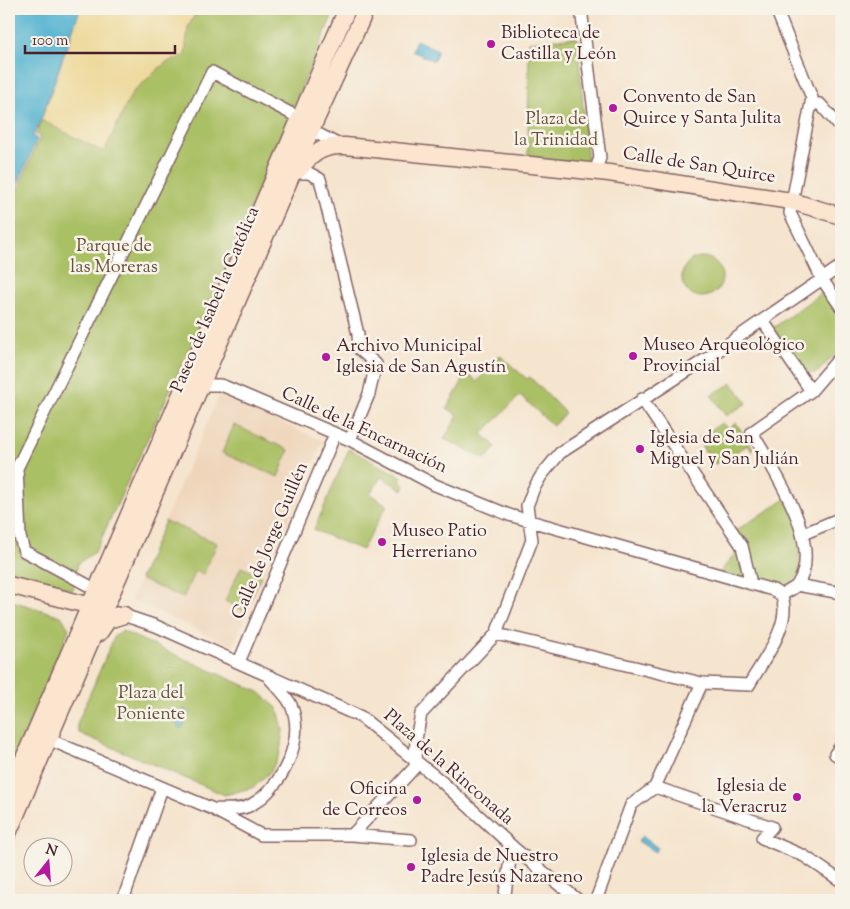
<svg xmlns="http://www.w3.org/2000/svg" width="850" height="909" font-family="'Sorts Mill Goudy',serif">
  <style>
    .built { fill: #efd6bb }
    .green { fill: #aac065; stroke: #7a7048 }
    .sand { fill: #eeda9e; stroke: #9c7c64 }
    .water { fill: #52b3d1; stroke: #4e697e }
    .lines { fill: none; stroke-linecap: round; stroke-linejoin: round }
    .minor-casing { stroke: #866464; stroke-width: 14 }
    .secondary-casing { stroke: #866464; stroke-width: 19 }
    .minor { stroke: #fff; stroke-width: 11 }
    .secondary { stroke: #fbe5cf; stroke-width: 16 }
    .poi-dot { fill: #b5179e; stroke: #f7f3e8; stroke-width: 2 }
    .labels { text-anchor: middle; dominant-baseline: central; stroke-width: 5; stroke-linejoin: round; paint-order: stroke }
    .poi-label { font-size: 18px; fill: #4a1f2b; stroke: #f7f3e8; text-anchor: start }
    .park-label { font-size: 18px; fill: #674f3c; stroke: #f7f3e8 }
    .street-label { font-size: 18px; fill: #4a1f2b; stroke: #f7f3e8 }
  </style>
  <rect width="100%" height="100%" fill="#f7f3e8"/>
  <filter id="ink" filterUnits="userSpaceOnUse"><feTurbulence type="fractalNoise" baseFrequency=".02" numOctaves="2"/><feDisplacementMap in="SourceGraphic" scale="10" xChannelSelector="R" yChannelSelector="G"/><feConvolveMatrix kernelMatrix="1 2 1 2 8 2 1 2 1" color-interpolation-filters="sRGB"/></filter>
  <filter id="wash" filterUnits="userSpaceOnUse"><feTurbulence type="fractalNoise" baseFrequency=".0096" numOctaves="4" result="noise"/><feDisplacementMap in="SourceGraphic" scale="20" xChannelSelector="R" yChannelSelector="G"/><feGaussianBlur stdDeviation="1.12" result="paint"/><feColorMatrix in="noise" values="0 0 0 0 0 0 0 0 0 0 0 0 0 0 0 0 0 1.4 0 .05"/><feComposite in="paint" operator="in"/></filter>
  <g filter="url(#wash)">
    <rect width="100%" height="100%" fill="#f5e4ce"/>
    <path class="built" d="M219 395 323 441 233 646 131 600Z"/>
    <path class="green" d="M198 9H335L198 330 95 552 78 563 73 590 9 573V210L40 137 36 135 41 120 104 151 132 93 165 63 185 55 188 27Z
      M577 37 588 164 528 157 529 42Z
      M682 277a20 20 0 1 1 40 0a20 20 0 1 1-40 0Z
      M824 291 841 316V348L817 373H805L773 328Z
      M499 355 527 379 530 377 565 413 553 426 520 395 482 434 496 447 486 459 444 439 458 416 447 408 468 372 477 382Z
      M732 383 747 403 726 416 711 395Z
      M722 423 728 429 736 423 754 450 752 451 748 445 715 464 707 451 705 452 698 438Z
      M234 425 289 450 278 477 222 453Z
      M349 449 402 477 400 481 405 486 403 490 381 477 370 494 387 505 362 550 314 530Z
      M786 499 798 524 800 574 786 590 720 572 744 543 735 531Z
      M165 521 217 543 203 575 195 571 183 598 140 579Z
      M241 567 261 576 245 611 225 601Z
      M9 600 61 616 69 629 9 772Z
      M122 631 259 692 278 709 283 730 280 753 271 771 254 787 225 795 79 733 77 724 115 635Z"/>
    <path class="sand" d="M80 9H198L188 27 185 55 165 63 132 93 104 152 41 120Z"/>
    <path class="water" d="M9 9H80L41 120 33 136 37 139 9 205Z
      M416 40 438 50 434 61 412 51Z
      M184 709 189 713 183 727 179 728 176 723Z
      M642 836 658 848 655 852 638 841Z"/>
  </g>
  <g filter="url(#ink)">
    <g class="lines">
      <g class="minor-casing">
        <path id="minor" d="M581 9 600 158 595 171
          M776 9 812 98 790 213 822 279 841 307
          M812 104H820L841 128
          M297 173H309L320 179 358 334 359 349 376 364 369 394 350 440
          M763 321 811 391
          M195 385H220L226 387 350 440 435 485 509 515 773 590 781 595
          M642 399 742 546 751 584
          M803 534 841 518
          M797 585 841 593
          M97 590 24 551 20 537 17 468 212 72 292 114 311 130 339 145
          M781 595C786 592 794 589 797 585 826 545 771 467 752 432L811 391 841 356
          M117 613 156 626 361 717 442 782 515 849 578 900
          M496 634 702 683 749 685C762 662 794 622 781 595
          M239 662 335 434
          M43 742 48 739 213 809C225 809 240 811 251 805 282 788 306 739 291 705 287 696 276 686 269 678
          M841 746 835 754 841 758
          M655 787 772 827 762 838 804 856 841 881
          M655 787 702 683
          M216 811 261 835H352L411 840
          M352 835 415 767 416 739 421 714 496 634 532 540 527 506 533 490 541 476 560 453 709 357 841 266
          M505 894 512 846
          M123 900 162 788
          M596 900 631 805 655 787"/>
      </g>
      <g class="secondary-casing">
        <path id="secondary" d="M299 170C312 153 323 145 345 146L609 173 791 201 841 216
          M9 585 99 608
          M99 633 108 620 124 615
          M9 793 347 9
          M9 831 307 139 366 9"/>
      </g>
      <use href="#minor" class="minor"/>
      <use href="#secondary" class="secondary"/>
    </g>
  </g>
  <g class="poi-dot">
    <circle cx="491" cy="44" r="5"/>
    <circle cx="613" cy="108" r="5"/>
    <circle cx="633" cy="356" r="5"/>
    <circle cx="326" cy="357" r="5"/>
    <circle cx="640" cy="449" r="5"/>
    <circle cx="382" cy="542" r="5"/>
    <circle cx="797" cy="797" r="5"/>
    <circle cx="417" cy="800" r="5"/>
    <circle cx="411" cy="867" r="5"/>
  </g>
  <g class="labels">
    <g class="poi-label">
      <text x="501" y="34">Biblioteca de<tspan x="501" dy="21">Castilla y León</tspan></text>
      <text x="623" y="98">Convento de San<tspan x="623" dy="21">Quirce y Santa Julita</tspan></text>
      <text x="643" y="346">Museo Arqueológico<tspan x="643" dy="21">Provincial</tspan></text>
      <text x="336" y="347">Archivo Municipal<tspan x="336" dy="21">Iglesia de San Agustín</tspan></text>
      <text x="650" y="439">Iglesia de San<tspan x="650" dy="21">Miguel y San Julián</tspan></text>
      <text x="392" y="532">Museo Patio<tspan x="392" dy="21">Herreriano</tspan></text>
      <text x="787" y="787" text-anchor="end">Iglesia de<tspan x="787" dy="21">la Veracruz</tspan></text>
      <text x="407" y="790" text-anchor="end">Oficina<tspan x="407" dy="21">de Correos</tspan></text>
      <text x="421" y="857">Iglesia de Nuestro<tspan x="421" dy="21">Padre Jesús Nazareno</tspan></text>
    </g>
    <g class="park-label">
      <text x="556" y="120">Plaza de<tspan x="556" dy="21">la Trinidad</tspan></text>
      <text x="114" y="247">Parque de<tspan x="114" dy="21">las Moreras</tspan></text>
      <text x="151" y="694">Plaza del<tspan x="151" dy="21">Poniente</tspan></text>
    </g>
    <g class="street-label">
      <text transform="translate(699 166) rotate(9)">Calle de San Quirce</text>
      <text transform="translate(216 300) rotate(-67)">Paseo de Isabel la Católica</text>
      <text transform="translate(364 431) rotate(25)">Calle de la Encarnación</text>
      <text transform="translate(271 541) rotate(-67)">Calle de Jorge Guillén</text>
      <text transform="translate(448 768) rotate(41)">Plaza de la Rinconada</text>
    </g>
  </g>
  <rect width="850" height="909" fill="none" stroke="#f7f3e8" stroke-width="30"/>
  <g transform="translate(48 862) rotate(17)"><circle r="24" fill="#f7f3e8" stroke="#b29e9c"/>
  <path d="M0-4L9 19L0 12L-9 19Z" fill="#b5179e"/>
  <text y="-8" font-size="14" font-weight="bold" text-anchor="middle" fill="#4a1f2b">N</text>
  </g>
  <path d="M25 45v8h150v-8" fill="none" stroke="#4a1f2b" stroke-width="2.5"/>
  <text x="32" y="45" font-size="15" fill="#4a1f2b" stroke="#f7f3e8" stroke-width="4" paint-order="stroke">100 m</text>
</svg>
